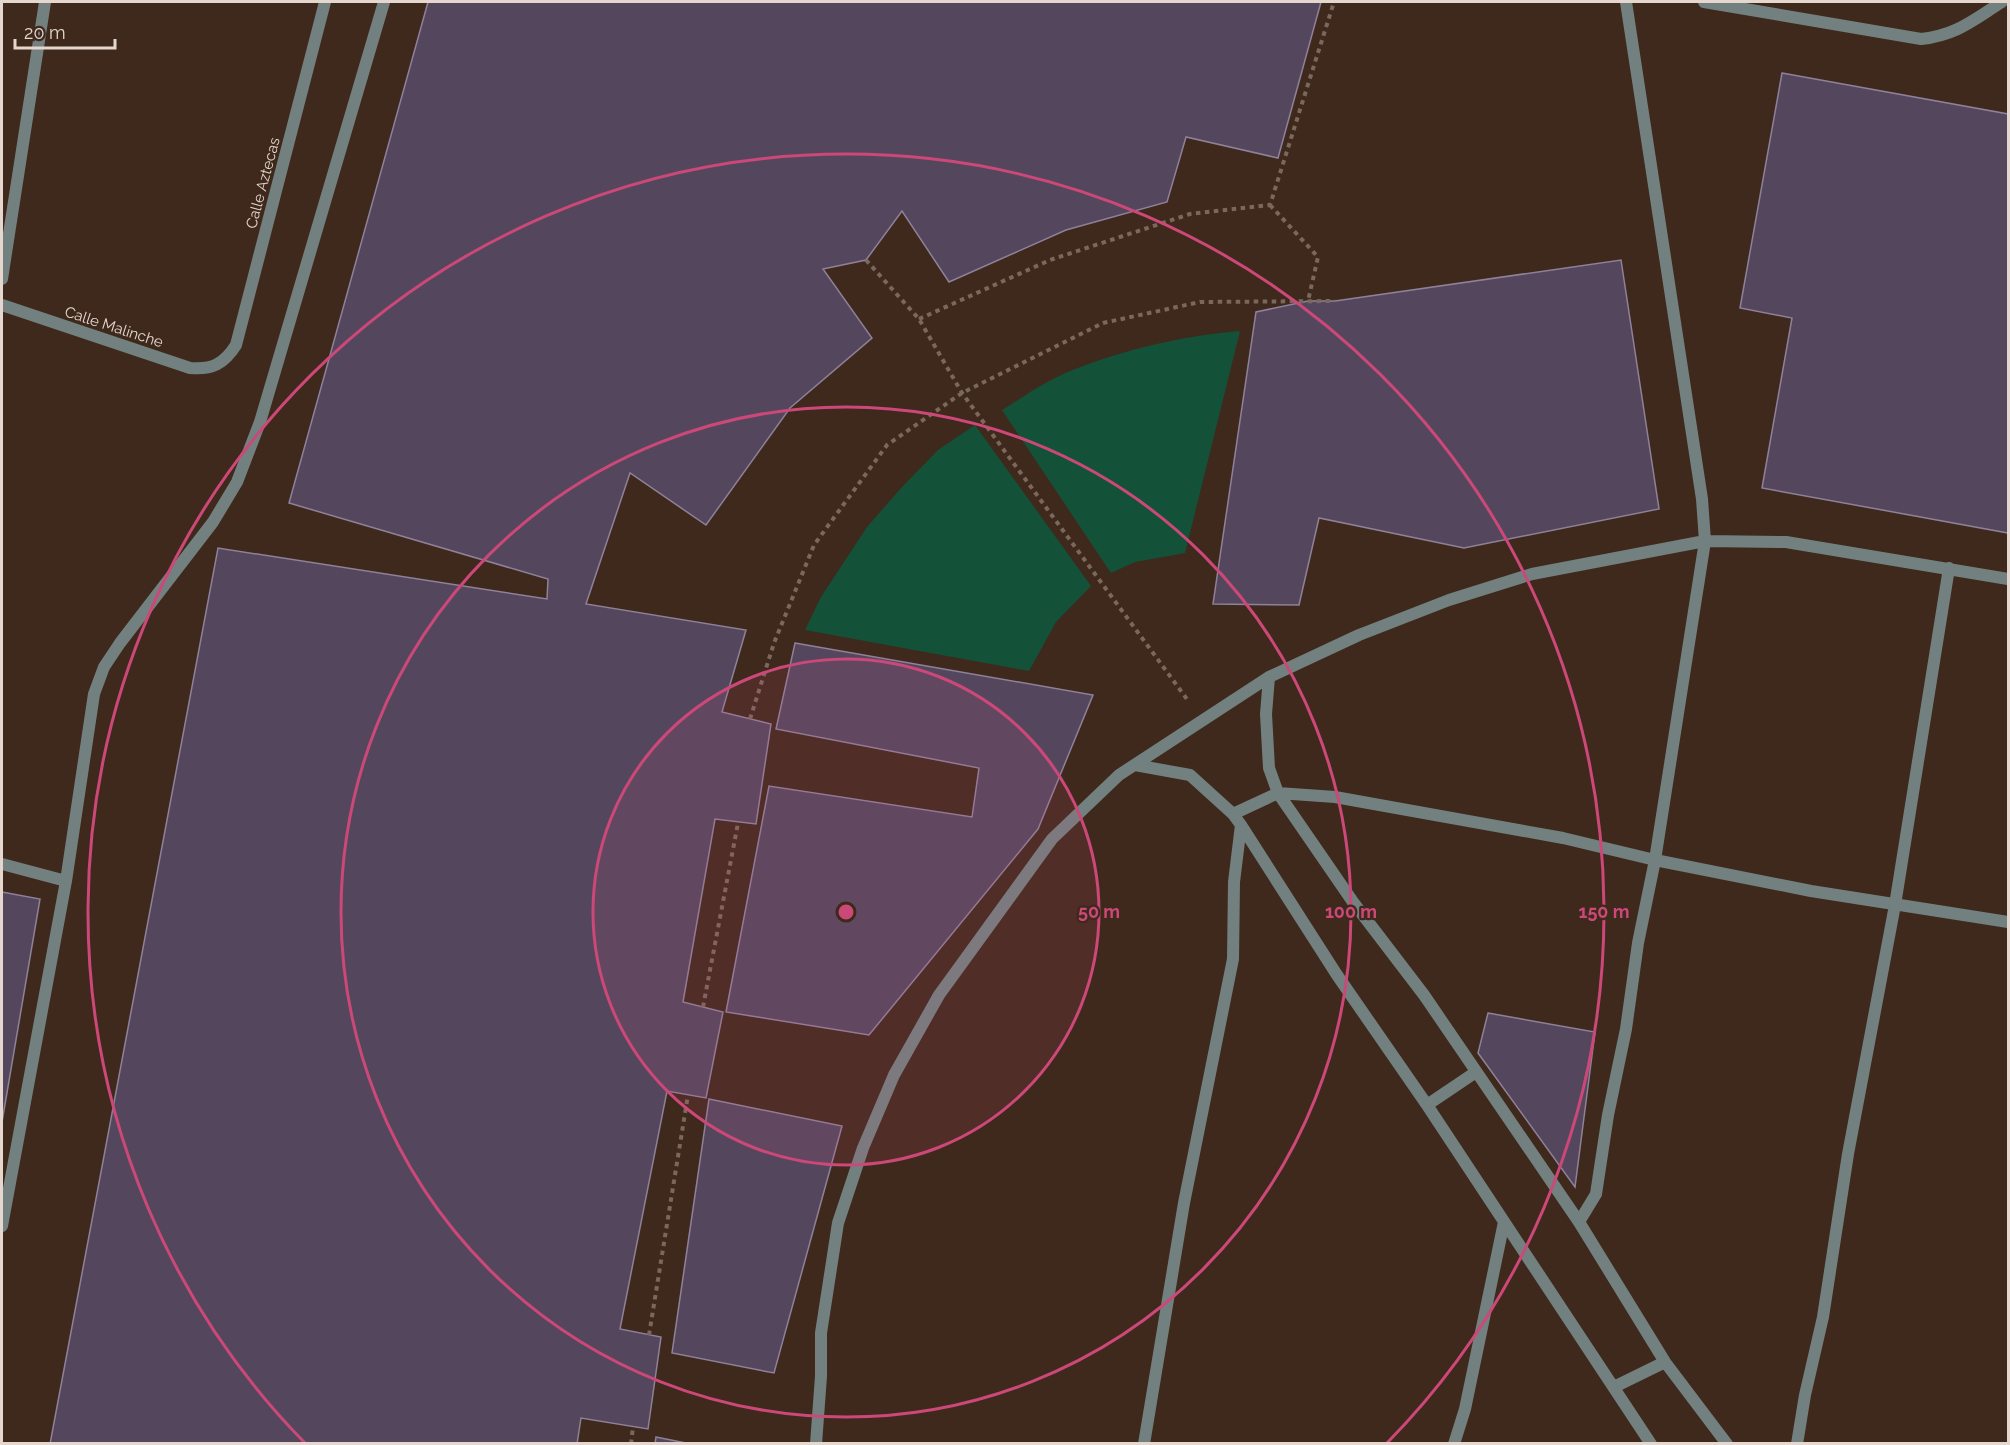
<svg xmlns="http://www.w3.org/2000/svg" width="2010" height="1445" font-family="Raleway,sans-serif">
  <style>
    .green { fill: #135238 }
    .building { fill: #54475d; stroke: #8e8199; stroke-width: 1.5 }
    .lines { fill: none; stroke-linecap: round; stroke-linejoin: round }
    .path { stroke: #7b685d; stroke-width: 4; stroke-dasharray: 4.5 4.5; stroke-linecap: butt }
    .lane { stroke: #728180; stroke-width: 12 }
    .street { stroke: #728180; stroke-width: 12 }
    .ring { fill: none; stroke: #cb4878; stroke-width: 3 }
    .labels { text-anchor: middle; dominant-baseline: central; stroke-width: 4.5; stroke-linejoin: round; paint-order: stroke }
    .street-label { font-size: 15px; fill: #e5d6ce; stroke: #3f291c }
    .centre { fill: #cb4878; stroke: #3f291c; stroke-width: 3 }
    .ring-label { font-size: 18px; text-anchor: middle; font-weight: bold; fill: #cb4878; stroke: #3f291c; stroke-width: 4.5; stroke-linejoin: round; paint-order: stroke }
  </style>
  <rect width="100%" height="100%" fill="#3f291c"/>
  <path class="green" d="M1240 331 1185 553 1135 562 1111 573 1002 410C1020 399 1038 386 1057 377 1108 353 1184 335 1240 331Z
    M975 425 1091 586 1056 622 1029 671 805 630 821 597 867 527 902 487 938 450Z"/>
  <path class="building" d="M428 2H1321L1278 158 1186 137 1167 202 1066 230 949 282 902 211 866 260 823 269 872 338 790 408 706 525 630 473 586 604 746 630 722 712 771 724 756 824 715 819 683 1002 723 1012 706 1098 667 1091 620 1329 661 1337 648 1429 581 1418 577 1444H50L218 548 547 599 548 579 289 503Z
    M1782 73 2008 114V533L1762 488 1792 318 1740 308Z
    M1621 260 1659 509 1464 548 1319 518 1299 605 1213 604 1256 312 1308 301H1335Z
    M795 643 1093 695 1038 829 869 1035 726 1012 769 786 972 817 979 768 776 729Z
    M2 892 40 899 2 1122Z
    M1488 1013 1595 1032 1575 1187 1478 1053Z
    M709 1099 842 1126 774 1373 672 1353Z
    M656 1437 691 1444H655Z"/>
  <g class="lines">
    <path class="path" d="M1270 205 1318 257 1308 301
      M866 260 919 319 962 393 1189 702
      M919 319 1050 260 1190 214 1270 205 1334 2
      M750 719 774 643 814 545 887 445 962 393 1103 323 1200 302 1335 301
      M703 1007 738 823
      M649 1335 688 1095
      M631 1444 633 1427"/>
    <path class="lane" d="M1704 2 1921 39C1957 35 1973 20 2002 2
      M1269 677 1266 714 1269 768 1278 793 1353 902 1424 995 1579 1222 1665 1362 1727 1444
      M1135 765 1190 775 1233 814 1241 825 1337 975 1427 1105 1651 1444
      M1233 814 1278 793 1335 797 1563 838 1655 860 1811 891 2008 922
      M2 864 66 881
      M1427 1105 1476 1072
      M1579 1222 1596 1194 1608 1115 1626 1029 1638 943 1655 860 1705 541 1702 499 1626 2
      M2 1226 66 881 94 694 104 667 120 643 213 522 237 482 260 422 384 2
      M1614 1387 1665 1362
      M816 1444 821 1376V1333L838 1223 863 1148 894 1075 939 995 1052 839 1119 775 1269 677 1359 635 1449 600 1532 574 1705 541 1786 542 2008 579
      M1144 1444 1184 1203 1233 959 1234 882 1241 825
      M1454 1444 1465 1409 1504 1222
      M1797 1444 1805 1395 1823 1317 1848 1154 1895 905 1949 568"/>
    <path class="street" d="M2 279 45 2
      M2 305 190 368C212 370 224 364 236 345L325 2"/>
  </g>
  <circle cx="846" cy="912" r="253" fill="#cb4878" fill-opacity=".12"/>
  <g class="ring">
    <circle cx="846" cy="912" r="253"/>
    <circle cx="846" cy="912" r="505"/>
    <path d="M305 1443A758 758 0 1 1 1387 1443"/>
  </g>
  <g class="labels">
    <g class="street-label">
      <text transform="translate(263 183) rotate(-75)">Calle Aztecas</text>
      <text transform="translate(114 327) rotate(18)">Calle Malinche</text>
    </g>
  </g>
  <circle cx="846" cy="912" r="9" class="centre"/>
  <g class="ring-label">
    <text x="1099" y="918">50 m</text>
    <text x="1351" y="918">100 m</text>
    <text x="1604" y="918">150 m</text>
  </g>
  <rect width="2010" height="1445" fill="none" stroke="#e5d6ce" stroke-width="6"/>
  <path d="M15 39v9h100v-9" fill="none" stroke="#e5d6ce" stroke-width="3"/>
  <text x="24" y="39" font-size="18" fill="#e5d6ce" stroke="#3f291c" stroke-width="4.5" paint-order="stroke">20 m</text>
</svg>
